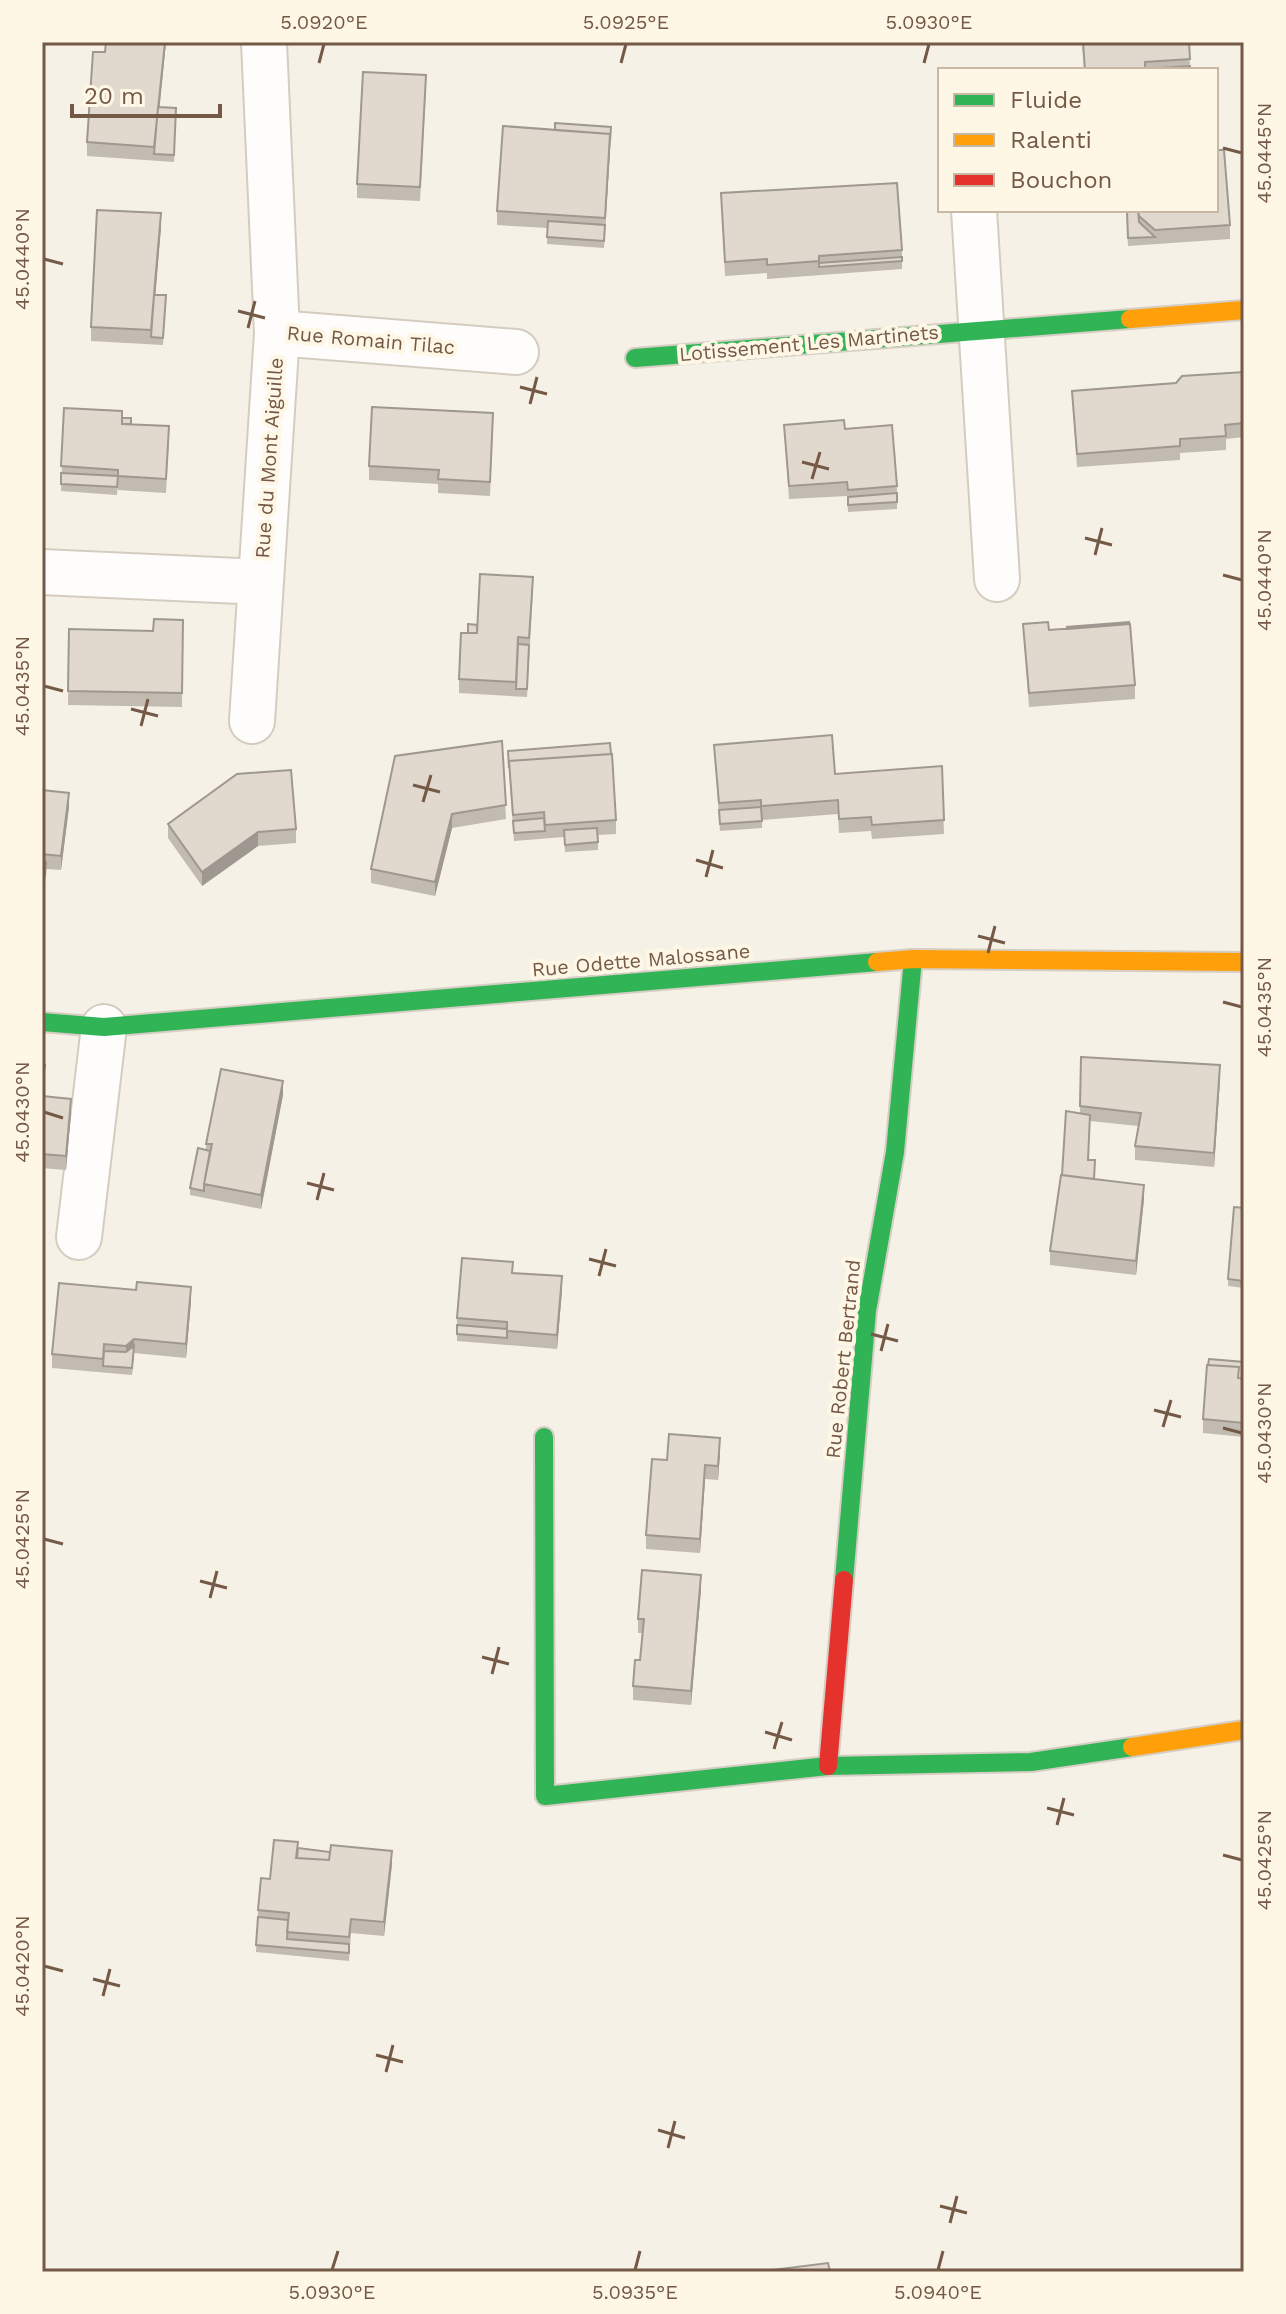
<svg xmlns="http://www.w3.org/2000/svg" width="1286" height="2314" font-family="'Work Sans',sans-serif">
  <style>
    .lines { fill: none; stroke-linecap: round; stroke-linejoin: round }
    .street-casing { stroke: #d5ccc1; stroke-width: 48 }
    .fast-casing { stroke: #d6cdc3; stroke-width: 22 }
    .slow-casing { stroke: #d6cdc3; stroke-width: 22 }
    .jam-casing { stroke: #d6cdc3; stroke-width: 22 }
    .street { stroke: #fefdfb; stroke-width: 44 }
    .fast { stroke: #30b455; stroke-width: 18 }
    .slow { stroke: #ff9f0a; stroke-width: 18 }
    .jam { stroke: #e5322d; stroke-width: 18 }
    .wall { fill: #c2bbb1 }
    .shaded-wall { fill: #9e9890 }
    .building { fill: #e2d9ce; stroke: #9e9890; stroke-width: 2 }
    .ticks { fill: none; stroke: #745946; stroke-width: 3 }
    .labels { text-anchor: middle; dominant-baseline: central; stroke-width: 8; stroke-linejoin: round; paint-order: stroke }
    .street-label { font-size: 20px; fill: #745946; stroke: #fff7e6 }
    .neatline { fill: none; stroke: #745946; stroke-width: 3 }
    .ticks-label { font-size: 20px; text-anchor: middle; fill: #745946 }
  </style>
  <rect width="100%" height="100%" fill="#f6f1e6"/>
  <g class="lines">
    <g class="street-casing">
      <path id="street" d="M264 42 277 333 516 352
        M974 210 997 579
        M42 572 261 582
        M252 721 277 333
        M79 1237 104 1027"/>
    </g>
    <g class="fast-casing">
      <path id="fast" d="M635 358 1130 319
        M42 1022 104 1027 877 962
        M544 1437 545 1796 828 1766 1031 1762 1132 1747
        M844 1580 867 1311 895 1152 913 959"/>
    </g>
    <g class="slow-casing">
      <path id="slow" d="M1130 319 1244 310
        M877 962 913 959 1244 962
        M1132 1747 1244 1730"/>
    </g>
    <g class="jam-casing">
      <path id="jam" d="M828 1766 844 1580"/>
    </g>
    <use href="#street" class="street"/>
    <use href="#fast" class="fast"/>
    <use href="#slow" class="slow"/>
    <use href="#jam" class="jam"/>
  </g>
  <path class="wall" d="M106 42H166L159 107 176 108 174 162 87 156V142L105 52Z
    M1082 42H1189L1190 70H1084Z
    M426 89 420 201 357 198V184Z
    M611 134 604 248 547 244V228L497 225V211Z
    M721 193 902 250V269L767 279V273L725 276Z
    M1126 210 1230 225V239L1128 246Z
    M161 227 155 295H166L163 345 91 341V327Z
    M1244 372V437L1226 439V450L1180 453V460L1077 467 1072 391 1176 383Z
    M64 408 122 418 131 424 169 440 166 493 118 490V484L117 495 61 491Z
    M784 425 845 429 897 486V509L848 512 847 496 789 499Z
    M493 427 490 496 438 493V484L369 480V466Z
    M533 591 527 697 459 693V679L477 625Z
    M183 620 182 707 68 705 69 629 153 631Z
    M1023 624 1049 630 1135 685V699L1029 707Z
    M502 741 506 819 452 828 435 896 371 883V869Z
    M714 745 835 774 942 766 944 834 872 839 871 831 839 833 838 814 762 820V828L720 831Z
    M508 758 616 820V834L598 835V850L565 852 564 837 514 841Z
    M42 790 69 807 61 870 46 869 45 883H42Z
    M168 824 296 829V843L258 846 202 886 168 838Z
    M1081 1057 1220 1079 1214 1167 1135 1160V1146L1138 1126 1090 1121 1088 1160 1094 1179 1144 1199 1136 1275 1050 1265V1251L1080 1113Z
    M42 1065 45 1079 43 1096 71 1113 66 1170 42 1168Z
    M283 1095 261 1209 190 1195V1188L206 1150V1144Z
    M1244 1208V1288L1228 1286V1279Z
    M513 1273 562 1290 557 1349 457 1341V1318Z
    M191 1301 186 1358 134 1353 132 1375 52 1368V1354Z
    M1244 1362V1437L1203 1433V1419Z
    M720 1452 718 1480 705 1479 700 1553 646 1549V1535L667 1460Z
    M701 1589 691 1705 633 1700V1686L640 1660 643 1633H638V1619Z
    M298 1849 392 1864 384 1936 351 1933 349 1961 256 1952 258 1910Z"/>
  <path class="shaded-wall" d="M165 42H166L155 154 154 147Z
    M611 127V134L604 248 610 134Z
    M161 213V227L152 337 151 330Z
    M69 793V807L61 870V856Z
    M452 814V828L435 896V882Z
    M258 832V846L202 886V872Z
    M1220 1065V1079L1214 1167V1153Z
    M283 1081V1095L261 1209V1195Z
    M71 1099V1113L66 1170V1156Z
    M1144 1185V1199L1136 1275V1261Z
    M562 1276V1290L557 1349V1335Z
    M191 1287V1301L186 1358V1344Z
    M134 1339V1353L132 1375 133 1354 126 1360V1346Z
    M720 1438V1452L718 1480V1466Z
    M705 1465V1479L700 1553V1539Z
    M701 1575V1589L691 1705V1691Z
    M392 1851V1864L384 1936V1922Z"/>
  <path class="building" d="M106 42H165L154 147 87 142 93 52H105Z
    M1083 42H1189L1190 59 1145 62V70H1085Z
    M1190 66V70H1145V69Z
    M363 72 426 75 420 187 357 184Z
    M158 107 176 108 174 155 154 154Z
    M555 123 611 127 610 141V134L555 130Z
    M503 126 610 134 605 218 497 211Z
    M1216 150H1224L1230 225 1155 230 1139 216 1138 210H1216Z
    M897 183 902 250 819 256V261L767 265V259L725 262 721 193Z
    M97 210 161 213 151 330 91 327Z
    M1127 210H1138L1139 222 1155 237 1128 238Z
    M548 221 605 225 604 241 547 237Z
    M902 257V261L819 267V263Z
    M154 295H166L163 338 151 337Z
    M1244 372V423L1225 425 1226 436 1180 439V446L1077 454 1072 391 1176 383 1182 376Z
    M372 407 493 413 490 482 438 479 439 470 369 466Z
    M64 408 122 411V424L169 426 166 479 118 476V470L61 466Z
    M122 418H131V424H122Z
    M844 420 845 429 892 425 897 486 848 490 847 482 789 486 784 425Z
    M61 473 118 476 117 487 61 484Z
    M897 493V502L848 505V497Z
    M480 574 533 577 529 638 518 637 516 682 459 679 461 633H477Z
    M154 619 183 620 182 693 68 691 69 629 153 631Z
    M1048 622 1049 630 1130 624 1135 685 1029 693 1023 624Z
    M1129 622V624L1068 629 1067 627Z
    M468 624 477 625V633H468Z
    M518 644 529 645 527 689H516Z
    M832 735 835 774 942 766 944 820 872 825 871 817 839 819 838 800 761 806V800L719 803 714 745Z
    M502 741 506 805 452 814 435 882 371 869 395 756Z
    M610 743 611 754 509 761V768L508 751Z
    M612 754 616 820 545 825 544 812 513 815 509 761Z
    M291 770 296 829 258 832 202 872 168 824 237 774Z
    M42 790 69 793 61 856 42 854Z
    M761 807 762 821 720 824 719 810Z
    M544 818 545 831 514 833 513 821Z
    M597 828 598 842 565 845 564 830Z
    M42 861 46 862 45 876H42Z
    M1081 1057 1220 1065 1214 1153 1135 1146 1141 1113 1080 1106Z
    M42 1065H45L42 1082Z
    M221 1069 283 1081 261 1195 204 1184 212 1144H206Z
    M42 1096 71 1099 66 1156 42 1154Z
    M1066 1111 1090 1115 1088 1160H1095L1094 1179 1062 1175Z
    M198 1148 210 1151 204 1184V1191L190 1188Z
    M1061 1175 1144 1185 1136 1261 1050 1251Z
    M1234 1207 1244 1208V1281L1228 1279Z
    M462 1258 513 1262 512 1273 562 1276 557 1335 507 1331V1322L457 1318Z
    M137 1282 191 1287 186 1344 134 1339 126 1346 104 1344 103 1359 52 1354 59 1283 136 1290Z
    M457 1325 507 1329V1338L457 1334Z
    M134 1346 132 1368 103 1366 104 1351 126 1352Z
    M1209 1359 1244 1362V1379L1238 1378 1239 1367 1208 1365Z
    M1207 1365 1239 1367 1238 1378 1244 1379V1423L1203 1419Z
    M669 1434 720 1438 718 1466 705 1465 700 1539 646 1535 652 1459 667 1460Z
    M642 1570 701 1575 691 1691 633 1686 635 1660H640L644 1619H638Z
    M274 1840 298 1842 296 1858 329 1860 331 1845 392 1851 384 1922 351 1919 349 1937 287 1932 289 1913 258 1910 261 1878 270 1879Z
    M298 1848 330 1852 329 1860 297 1858Z
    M258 1917 288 1920 287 1939 349 1944V1953L256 1945Z
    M828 2263 830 2272H755Z"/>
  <path class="ticks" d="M319 63 324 44M621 63 626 44M924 63 929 44M1223 148 1242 153M44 259 63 264M238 311 265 318M248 328 255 301M520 387 547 394M530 404 537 377M802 462 829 469M812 479 820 452M1085 538 1112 545M1095 555 1102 528M1223 575 1242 580M44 686 63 691M131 709 158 716M141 726 148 699M413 785 440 792M423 802 431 775M696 860 723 868M706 877 713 850M978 936 1005 943M988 953 995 926M1223 1002 1242 1007M44 1112 63 1118M307 1183 334 1190M317 1200 324 1173M589 1259 616 1266M599 1276 606 1249M871 1334 898 1341M881 1351 888 1324M1154 1410 1181 1417M1163 1427 1171 1400M1223 1428 1242 1433M44 1539 63 1544M200 1581 227 1588M210 1598 217 1571M482 1657 509 1664M492 1674 499 1647M765 1732 792 1740M774 1749 782 1722M1047 1808 1074 1815M1057 1825 1064 1798M1223 1855 1242 1860M44 1966 63 1971M93 1979 120 1986M103 1996 110 1969M376 2055 403 2062M386 2072 393 2045M658 2130 685 2138M668 2148 675 2121M940 2206 967 2213M950 2223 957 2196M332 2270 338 2251M635 2270 640 2251M938 2270 943 2251"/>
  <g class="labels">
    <g class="street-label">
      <text transform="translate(371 340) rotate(5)">Rue Romain Tilac</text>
      <text transform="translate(809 343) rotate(-5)">Lotissement Les Martinets</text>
      <text transform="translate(269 458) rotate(-86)">Rue du Mont Aiguille</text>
      <text transform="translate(641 960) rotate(-5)">Rue Odette Malossane</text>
      <text transform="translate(843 1359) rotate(-84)">Rue Robert Bertrand</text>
    </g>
  </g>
  <rect width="1286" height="2314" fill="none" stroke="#fff7e6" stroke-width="88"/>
  <rect x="938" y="68" width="280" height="144" fill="#fff7e6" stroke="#c7b8a6" stroke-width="2"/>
  <rect x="954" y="94" width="40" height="12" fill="#30b455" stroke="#c7b8a6" stroke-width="2"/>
  <text x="1010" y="108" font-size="24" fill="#745946">Fluide</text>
  <rect x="954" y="134" width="40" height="12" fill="#ff9f0a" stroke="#c7b8a6" stroke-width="2"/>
  <text x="1010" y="148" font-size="24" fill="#745946">Ralenti</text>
  <rect x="954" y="174" width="40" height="12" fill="#e5322d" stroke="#c7b8a6" stroke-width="2"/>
  <text x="1010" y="188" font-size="24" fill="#745946">Bouchon</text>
  <path d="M72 104v12h148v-12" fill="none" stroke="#745946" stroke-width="4"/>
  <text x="84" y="104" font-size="24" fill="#745946" stroke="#fff7e6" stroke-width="6" paint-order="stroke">20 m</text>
  <rect x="44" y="44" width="1198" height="2226" class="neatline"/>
  <g class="ticks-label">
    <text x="324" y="29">5.0920°E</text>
    <text x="626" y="29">5.0925°E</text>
    <text x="929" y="29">5.0930°E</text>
    <text transform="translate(1264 153) rotate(-90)" y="7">45.0445°N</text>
    <text transform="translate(22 259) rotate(-90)" y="7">45.0440°N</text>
    <text transform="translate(1264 580) rotate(-90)" y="7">45.0440°N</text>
    <text transform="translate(22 686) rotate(-90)" y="7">45.0435°N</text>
    <text transform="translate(1264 1007) rotate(-90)" y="7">45.0435°N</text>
    <text transform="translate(22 1112) rotate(-90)" y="7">45.0430°N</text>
    <text transform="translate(1264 1433) rotate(-90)" y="7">45.0430°N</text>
    <text transform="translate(22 1539) rotate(-90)" y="7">45.0425°N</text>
    <text transform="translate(1264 1860) rotate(-90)" y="7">45.0425°N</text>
    <text transform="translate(22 1966) rotate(-90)" y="7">45.0420°N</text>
    <text x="332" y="2299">5.0930°E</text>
    <text x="635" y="2299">5.0935°E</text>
    <text x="938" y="2299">5.0940°E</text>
  </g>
</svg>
